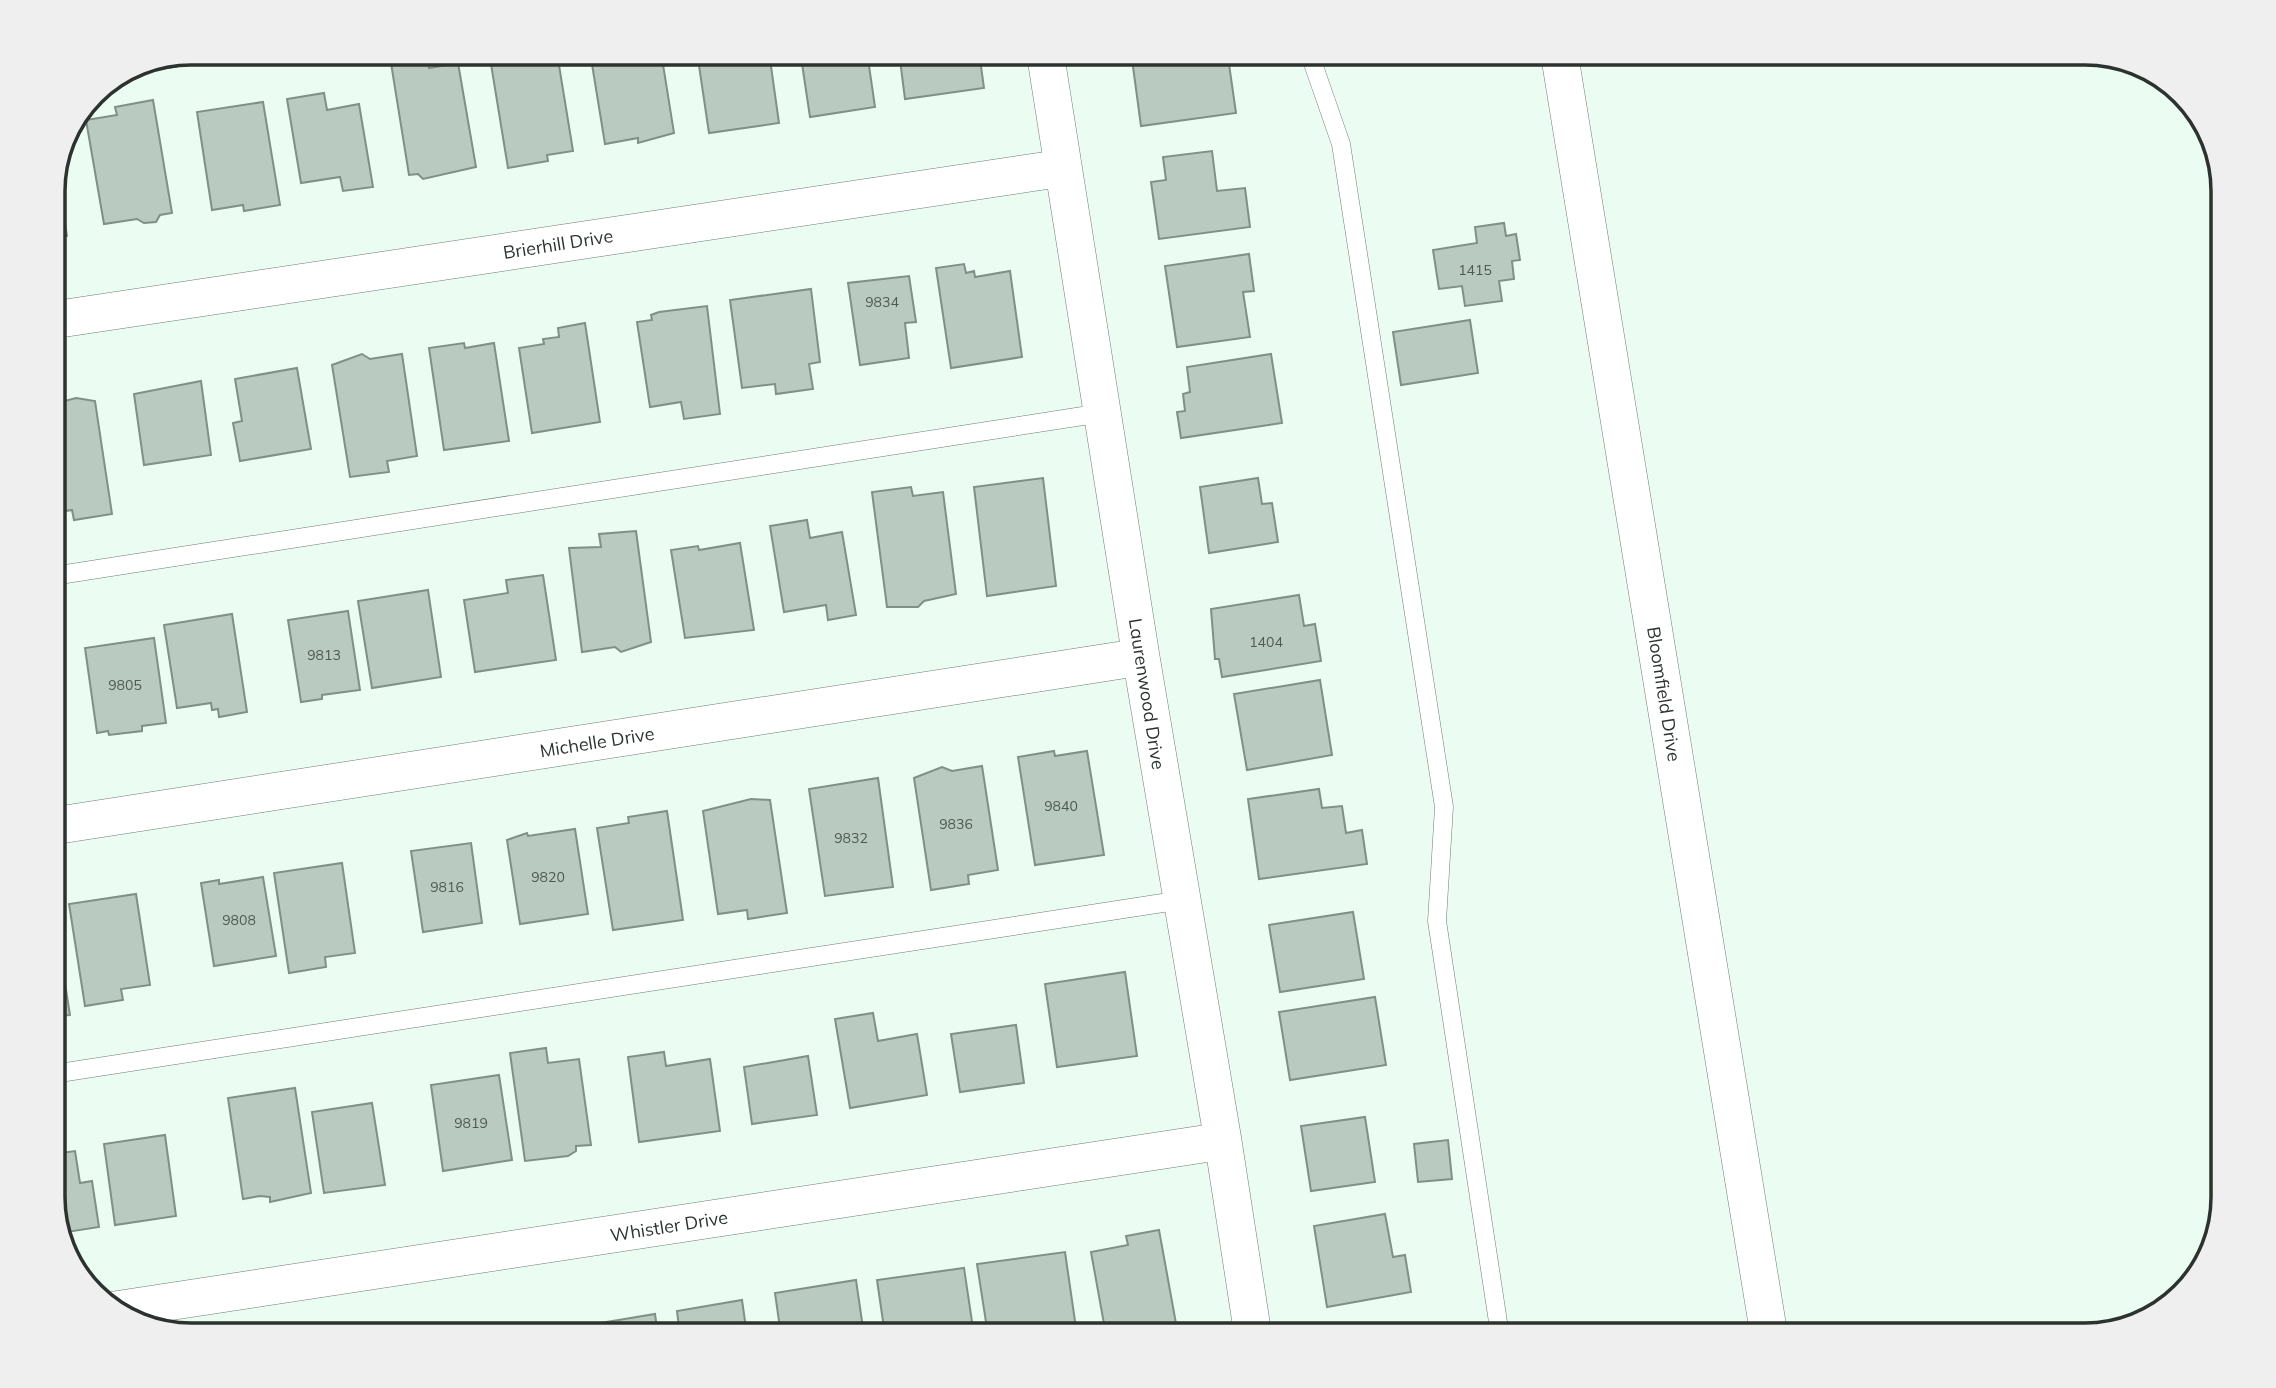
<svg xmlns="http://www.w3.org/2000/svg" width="2276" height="1388" font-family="Mulish,sans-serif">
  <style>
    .building { fill: #b9cac0; stroke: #809087; stroke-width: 2 }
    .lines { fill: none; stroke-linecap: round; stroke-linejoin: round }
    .lane-casing { stroke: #6e7d75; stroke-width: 19 }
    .street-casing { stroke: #6e7d75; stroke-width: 38 }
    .lane { stroke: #fff; stroke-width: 18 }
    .street { stroke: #fff; stroke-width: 37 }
    .labels { text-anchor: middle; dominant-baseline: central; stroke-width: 6; stroke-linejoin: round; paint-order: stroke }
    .number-label { font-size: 14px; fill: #4f5953 }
    .street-label { font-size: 18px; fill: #2c332f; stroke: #fff }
    .rim { fill: none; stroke: #2c332f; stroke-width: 3.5 }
  </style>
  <rect width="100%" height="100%" fill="#ebfcf2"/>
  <path class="building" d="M590 52H661L674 133 638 143V138L605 144Z
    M697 52H769L779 123 709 133Z
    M831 52H867L875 107 810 117 801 57Z
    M899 52H979L984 88 905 99Z
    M1131 52H1218L1220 65 1229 64 1236 113 1141 126Z
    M557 53 573 151 547 155 548 161 508 168 491 64Z
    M427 58 429 68 458 63 476 167 423 179 418 174 409 175 391 63Z
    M324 93 327 110 359 104 373 187 343 191 340 177 301 183 287 99Z
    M153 100 172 213 160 215 156 222 144 223 137 219 104 224 86 120 117 115 115 107Z
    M263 102 280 205 244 211 243 205 212 210 197 112Z
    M1212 151 1217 191 1245 188 1250 227 1159 239 1151 182 1166 180 1163 157Z
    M56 167 67 236 53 238V182Z
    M1504 223 1506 236 1516 234 1520 260 1512 261 1514 279 1499 281 1502 301 1465 306 1462 286 1439 289 1433 250 1477 243 1475 227Z
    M1249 254 1254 291 1243 292 1250 337 1177 347 1165 266Z
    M964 264 966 273 974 271 975 277 1010 271 1022 357 951 368 936 268Z
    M909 276 916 322 905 323 909 358 860 365 848 283Z
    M811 289 820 362 809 364 813 389 776 394 775 384 742 388 730 300Z
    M707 306 720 414 684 419 681 402 650 407 637 322 652 320 651 315 659 312Z
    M1470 320 1478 373 1401 385 1393 332Z
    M585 323 600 422 532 433 519 348 544 344 543 339 559 337 558 328Z
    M464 343 465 348 494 343 509 441 444 450 429 348Z
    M362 354 370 359 402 354 417 456 387 461 389 472 350 477 332 365Z
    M1271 354 1282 423 1181 438 1177 412 1185 411 1183 394 1190 392 1187 367Z
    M297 368 311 449 240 461 233 423 242 421 235 379Z
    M201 381 211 455 144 465 134 394Z
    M76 398 95 401 112 514 74 520 72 510 53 513V404Z
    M1043 478 1056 586 987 596 974 487Z
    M1258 478 1262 504 1272 503 1278 542 1209 553 1200 487Z
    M911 487 913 496 943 492 956 594 924 601 918 607H887L872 492Z
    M807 520 810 538 842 532 856 615 828 620 826 605 784 612 770 526Z
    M636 531 651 642 621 652 615 647 582 652 569 548 601 547 599 534Z
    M740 543 754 630 685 638 671 550 698 546 699 550Z
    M543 575 556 660 475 672 464 600 508 593 506 580Z
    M428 590 441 677 372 688 358 601Z
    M1299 595 1304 626 1315 624 1321 661 1222 677 1219 659H1215L1211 609Z
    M348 611 360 690 322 695V699L301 702 288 620Z
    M232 614 247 712 219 717 218 709 212 710 211 703 177 708 164 625Z
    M154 638 166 723 142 726V731L109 735 108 731 97 733 85 648Z
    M1320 680 1332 755 1247 770 1234 694Z
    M1054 751 1055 756 1087 751 1104 855 1035 865 1018 757Z
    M982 766 998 870 968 875 969 884 931 890 914 778 942 767 952 771Z
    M878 778 893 887 825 896 809 789Z
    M1319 789 1322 808 1342 806 1346 833 1362 830 1367 864 1259 879 1248 799Z
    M751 799 770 800 787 913 748 919 747 910 718 914 703 811Z
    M667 811 683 920 613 930 597 828 629 823 628 817Z
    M575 829 588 914 520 924 507 840 527 833 528 836Z
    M471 843 482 923 423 932 411 851Z
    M342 863 355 953 325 957 326 967 289 973 274 873Z
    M263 877 276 956 214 966 201 883 219 880V884Z
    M136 894 150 985 121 989 123 1000 85 1006 69 904Z
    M53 908 70 1015 53 1017Z
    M1353 912 1364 979 1280 992 1269 925Z
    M1125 972 1137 1056 1057 1067 1045 984Z
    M1375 997 1386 1065 1290 1080 1279 1012Z
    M873 1013 878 1041 917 1034 927 1095 850 1108 835 1019Z
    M1016 1025 1024 1083 960 1092 951 1034Z
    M546 1048 548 1063 579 1059 591 1145 576 1146V1151L568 1156 525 1161 510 1053Z
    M664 1052 666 1066 710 1059 720 1131 639 1142 628 1057Z
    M808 1056 817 1115 752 1124 744 1067Z
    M499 1075 512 1160 443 1171 431 1085Z
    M295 1088 311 1193 270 1202V1197L260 1196 243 1199 228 1098Z
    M372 1103 385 1185 324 1193 312 1112Z
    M1365 1117 1375 1182 1311 1191 1301 1126Z
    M165 1135 176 1216 115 1225 104 1144Z
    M1448 1140 1452 1179 1418 1182 1414 1144Z
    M75 1151 80 1183 92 1181 99 1227 61 1233 53 1206V1154Z
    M1385 1214 1393 1257 1405 1255 1411 1292 1327 1307 1314 1226Z
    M1159 1230 1177 1329 1143 1335H1106L1091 1252 1128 1245 1126 1236Z
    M1065 1252 1077 1335H1025V1334L988 1335 977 1264Z
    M964 1268 974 1335H885L877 1280Z
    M856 1280 864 1335H781L775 1293Z
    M742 1300 747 1335H680L677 1311Z
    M655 1314 658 1335H590L588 1325Z
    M550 1329 551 1335H512Z"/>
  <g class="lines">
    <g class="lane-casing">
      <path id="lane" d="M1309 52 1341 144 1444 807 1437 921 1500 1335
        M136 64 213 52
        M53 576 1102 413
        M53 1074 1182 900"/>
    </g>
    <g class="street-casing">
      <path id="street" d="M1045 52 1141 657 1223 1141 1253 1335
        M1559 52 1769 1335
        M53 320 1063 168
        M53 826 1141 657
        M115 1310 1223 1141"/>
    </g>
    <use href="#lane" class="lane"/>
    <use href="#street" class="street"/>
  </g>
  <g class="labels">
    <g class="number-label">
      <text x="1475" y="270">1415</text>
      <text x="882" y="302">9834</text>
      <text x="1266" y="642">1404</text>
      <text x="324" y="655">9813</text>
      <text x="125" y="685">9805</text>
      <text x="1061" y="806">9840</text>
      <text x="956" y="824">9836</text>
      <text x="851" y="838">9832</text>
      <text x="548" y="877">9820</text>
      <text x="447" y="887">9816</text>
      <text x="239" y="920">9808</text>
      <text x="471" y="1123">9819</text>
    </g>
    <g class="street-label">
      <text transform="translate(558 244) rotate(-9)">Brierhill Drive</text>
      <text transform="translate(1147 694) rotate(81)">Laurenwood Drive</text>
      <text transform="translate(1664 694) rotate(81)">Bloomfield Drive</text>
      <text transform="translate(597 742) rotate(-9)">Michelle Drive</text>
      <text transform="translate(669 1226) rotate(-9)">Whistler Drive</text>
    </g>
  </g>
  <path d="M0 0H2276V1388H0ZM191 65H2085A126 126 0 0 1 2211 191V1197A126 126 0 0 1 2085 1323H191A126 126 0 0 1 65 1197V191A126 126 0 0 1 191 65Z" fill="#eeefee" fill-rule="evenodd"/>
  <path class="rim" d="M191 65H2085A126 126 0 0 1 2211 191V1197A126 126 0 0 1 2085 1323H191A126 126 0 0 1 65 1197V191A126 126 0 0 1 191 65Z"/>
</svg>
